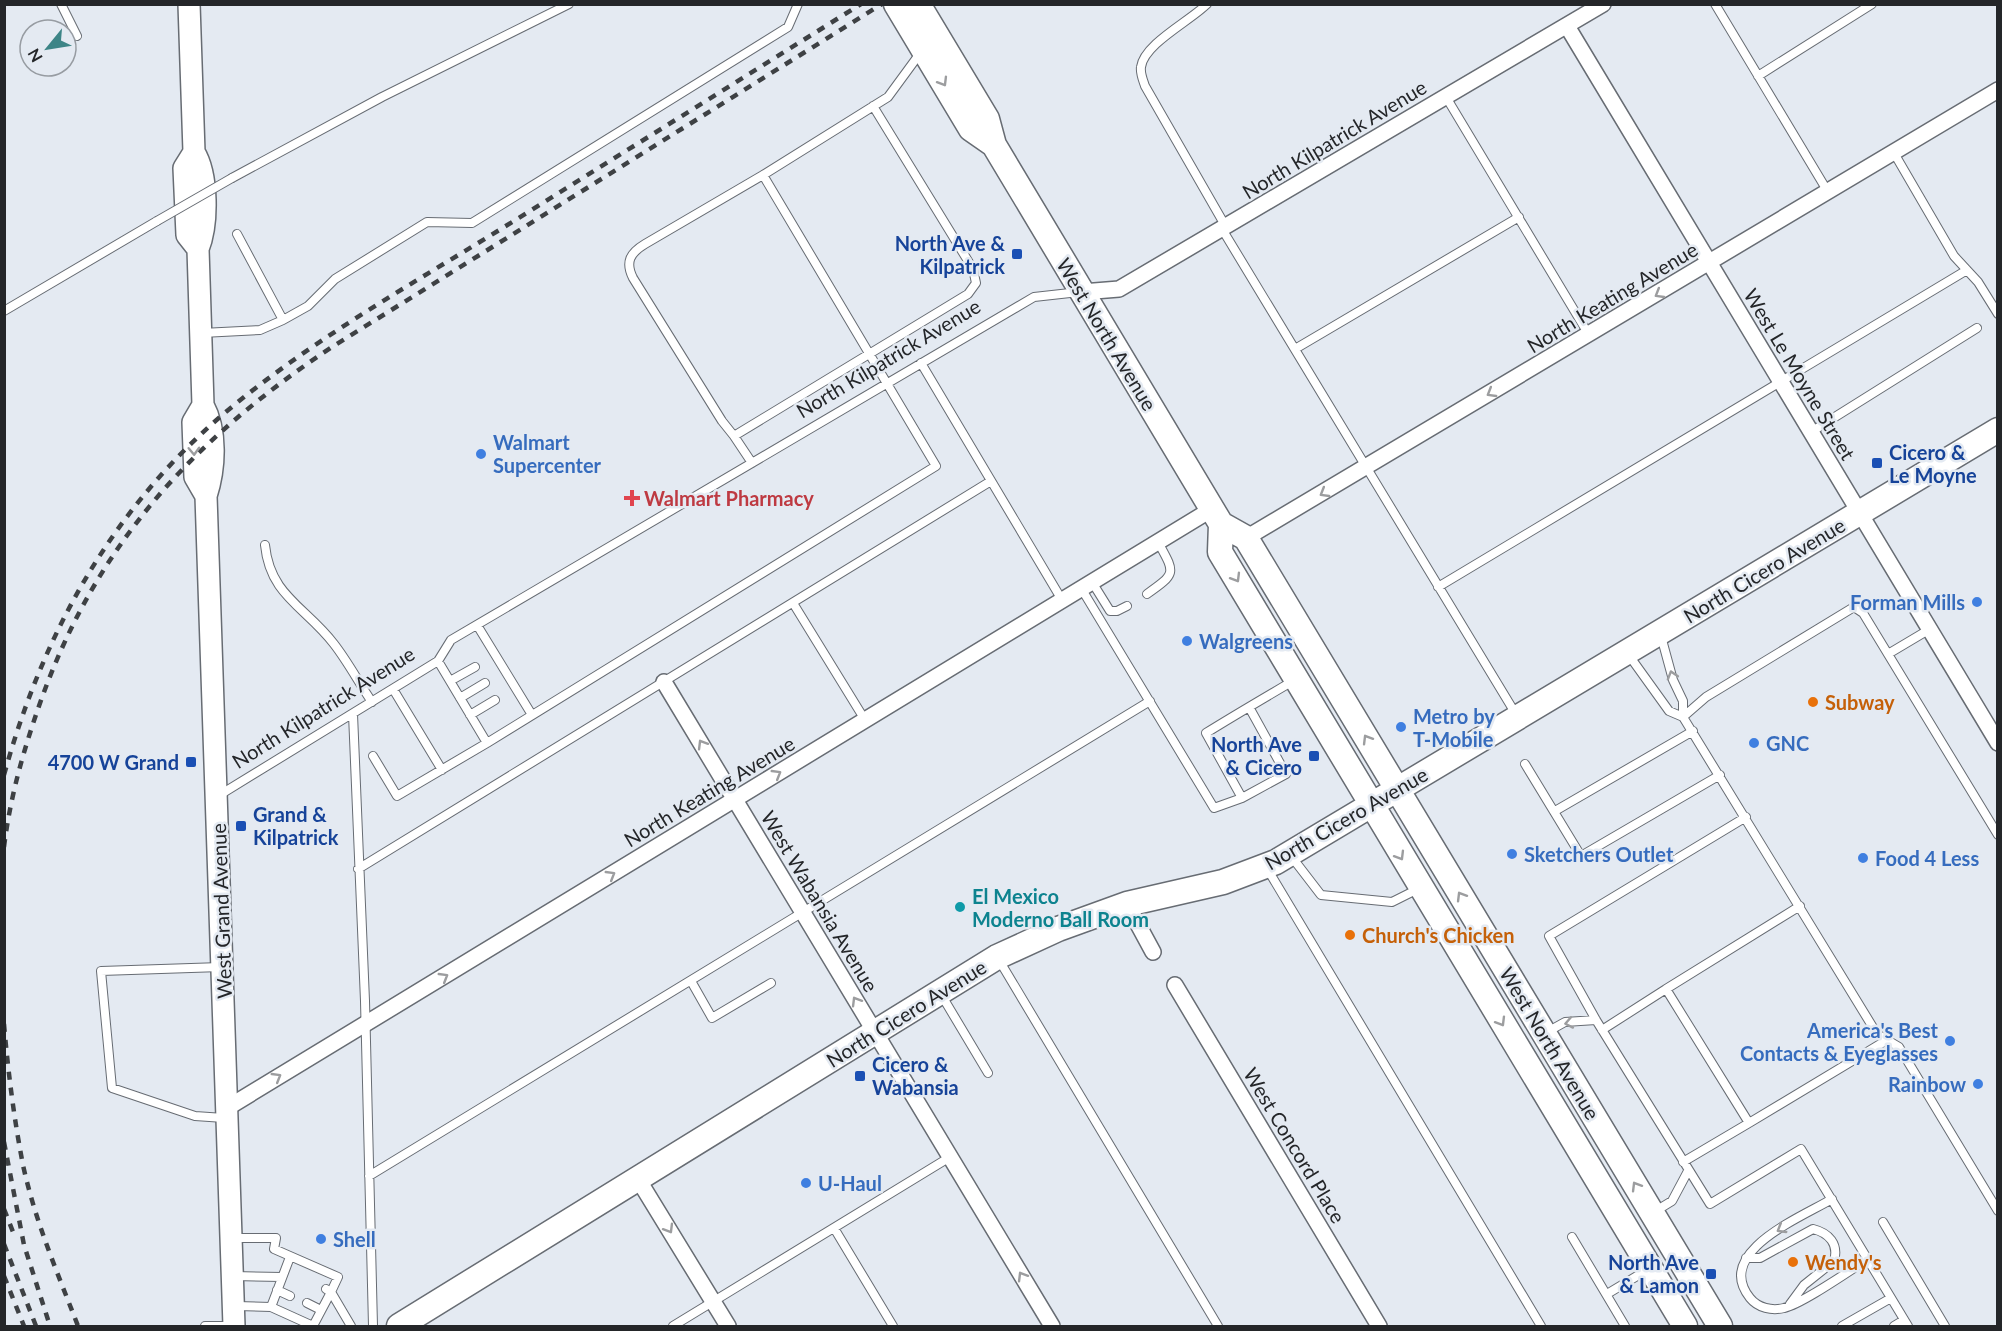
<svg xmlns="http://www.w3.org/2000/svg" width="2002" height="1331" font-family="Lato,sans-serif">
  <style>
    .lines { fill: none; stroke-linecap: round; stroke-linejoin: round }
    .lane-casing { stroke: #676c73; stroke-width: 10 }
    .street-casing { stroke: #676c73; stroke-width: 18 }
    .secondary-casing { stroke: #676c73; stroke-width: 24 }
    .primary-casing { stroke: #676c73; stroke-width: 27 }
    .lane { stroke: #fff; stroke-width: 8 }
    .street { stroke: #fff; stroke-width: 15 }
    .secondary { stroke: #fff; stroke-width: 21 }
    .primary { stroke: #fff; stroke-width: 24 }
    .rail { stroke: #3e4144; stroke-width: 4.5; stroke-dasharray: 8 8; stroke-linecap: butt }
    .lane-bridge-casing { stroke: #676c73; stroke-width: 10; stroke-linecap: butt }
    .lane-bridge { stroke: #fff; stroke-width: 8 }
    .oneway { stroke: #9c9d9f }
    .transit-dot { fill: #1a4fb4; stroke: #e4eaf2; stroke-width: 2 }
    .shop-dot { fill: #3f7fe0; stroke: #e4eaf2; stroke-width: 2 }
    .health-dot { fill: #e0444e; stroke: #e4eaf2; stroke-width: 2 }
    .food-dot { fill: #e8710a; stroke: #e4eaf2; stroke-width: 2 }
    .culture-dot { fill: #0f9aa8; stroke: #e4eaf2; stroke-width: 2 }
    .labels { text-anchor: middle; dominant-baseline: central; stroke-width: 5; stroke-linejoin: round; paint-order: stroke }
    .street-label { font-size: 20px; fill: #242629; stroke: #e4eaf2 }
    .transit-label { font-size: 20px; font-weight: bold; fill: #164399; stroke: #e4eaf2; text-anchor: end }
    .shop-label { font-size: 20px; font-weight: bold; fill: #366cbe; stroke: #e4eaf2; text-anchor: start }
    .health-label { font-size: 20px; font-weight: bold; fill: #be3a42; stroke: #e4eaf2; text-anchor: start }
    .food-label { font-size: 20px; font-weight: bold; fill: #c56008; stroke: #e4eaf2; text-anchor: start }
    .culture-label { font-size: 20px; font-weight: bold; fill: #0d838f; stroke: #e4eaf2; text-anchor: start }
  </style>
  <rect width="100%" height="100%" fill="#e4eaf2"/>
  <g class="lines">
    <g class="lane-casing">
      <path id="lane" d="M61 4 77 36
        M1207 4C1190 21 1144 44 1141 67 1140 73 1143 80 1145 86L1226 227
        M1715 4 1828 192
        M1758 76 1872 4
        M1446 97 1589 335
        M1894 153 1954 256 1978 282 1998 314
        M763 175 645 244C630 253 625 262 633 278L722 421 734 436 968 294 976 283 973 269 873 106
        M232 178 382 97 569 4
        M1222 229 1517 716
        M4 311 157 221
        M283 320 308 306 335 279 427 222 472 223 788 27 798 4
        M202 333 260 330 283 320 237 234
        M1295 349 1519 217
        M921 363 1062 600
        M1811 432 1977 328
        M734 436 752 463
        M265 545C270 596 306 607 334 644 348 662 359 683 372 702
        M1092 582 1110 611H1117L1127 606
        M1438 587 1967 270
        M1081 588 1214 808 1242 798
        M1147 594C1177 573 1175 573 1158 542
        M793 603 865 720
        M477 625 532 715
        M1661 636 1673 680 1683 701V717L1877 1034 1899 1047 1998 1211
        M1628 654 1669 711 1683 717
        M1888 654 1930 629
        M438 661 487 743 936 466 763 175 888 97 921 52
        M450 681 475 667
        M393 689 442 770
        M460 698 485 683
        M1249 707 1286 774 1242 798 1206 733C1235 715 1264 698 1293 681
        M353 714 365 1001 373 1326
        M470 715 495 700
        M1683 717 1706 697 1854 607 1863 613 1998 835
        M373 756 397 796 487 743
        M1525 764 1581 856 1720 775
        M218 796 438 661 451 640 1034 297 1079 292
        M1555 811 1693 731
        M1746 817 1549 936 1596 1020 1710 1204 1801 1149 1908 1326
        M1291 856 1321 895 1392 902 1418 889
        M358 869 991 481
        M1268 870 1541 1326
        M999 960 1218 1326
        M221 967 101 971 112 1088 195 1116 224 1118
        M691 981 712 1018 771 983
        M1666 989 1800 906
        M942 996 988 1073
        M1602 1030 1666 989 1749 1123 1683 1162
        M1547 1032 1565 1022 1596 1020
        M1749 1123 1887 1040
        M369 1176 1150 701
        M1832 1199C1802 1217 1713 1252 1750 1298 1758 1308 1772 1311 1784 1308 1802 1304 1849 1271 1868 1259
        M1654 1212 1672 1201 1688 1171
        M1883 1222 1945 1326
        M834 1228 893 1326
        M1572 1237 1625 1326
        M232 1238H276L274 1249 338 1277 331 1292 351 1326
        M290 1257 271 1307 313 1326 331 1292 326 1289
        M1746 1258H1760L1813 1229C1829 1233 1839 1244 1834 1261L1804 1285 1790 1304
        M233 1276 282 1277
        M277 1290 290 1296
        M1607 1294 1647 1270
        M307 1303 321 1310
        M236 1306 271 1307
        M205 1326H232
        M673 1326 950 1157
        M1842 1326 1891 1298
        M1894 1326 1904 1320"/>
    </g>
    <g class="street-casing">
      <path id="street" d="M1567 26 1998 743
        M1082 292 1119 289 1603 4
        M1246 538 1998 90
        M664 682 1052 1326
        M1127 904 1153 952
        M1175 985 1379 1326
        M227 1108 1212 509
        M638 1179 728 1326"/>
    </g>
    <g class="secondary-casing">
      <path id="secondary" d="M189 4 194 152C208 175 208 224 198 249L203 405C217 431 215 468 206 496L234 1326
        M194 152 184 168 187 235 198 249
        M203 405 193 422 195 477 206 496"/>
    </g>
    <g class="primary-casing">
      <path id="primary" d="M896 4 971 129 994 145
        M918 4 987 119 994 145 1221 524 1246 538 1720 1326
        M1221 524 1220 552 1685 1326
        M399 1326 997 957 1058 929 1127 904 1223 882 1276 862 1998 430"/>
    </g>
    <use href="#lane" class="lane"/>
    <use href="#street" class="street"/>
    <use href="#secondary" class="secondary"/>
    <use href="#primary" class="primary"/>
    <path class="rail" d="M4 775C44 630 115 503 233 406 316 338 410 285 501 229 621 154 741 79 861 4
      M4 847C10 798 23 752 39 706 95 545 192 440 332 347L882 4
      M4 1024C8 1071 14 1119 23 1165 35 1221 58 1274 78 1326
      M4 1142 24 1245 50 1326
      M4 1209 15 1237
      M4 1244 36 1326
      M4 1276 24 1326"/>
    <g class="lane-bridge-casing">
      <path id="lane-bridge" d="M157 221 232 178"/>
    </g>
    <use href="#lane-bridge" class="lane-bridge"/>
  </g>
  <defs><path id="oneway-chevron" d="M-2-3.5L2.5 0L-2 3.5" fill="none" stroke-width="1.6" stroke-linecap="round" stroke-linejoin="round" transform="scale(1.5)"/></defs>
  <g class="oneway">
    <use href="#oneway-chevron" transform="translate(943 82) rotate(59)"/>
    <use href="#oneway-chevron" transform="translate(1659 294) rotate(149)"/>
    <use href="#oneway-chevron" transform="translate(1491 393) rotate(149)"/>
    <use href="#oneway-chevron" transform="translate(194 451) rotate(88)"/>
    <use href="#oneway-chevron" transform="translate(1324 493) rotate(149)"/>
    <use href="#oneway-chevron" transform="translate(1236 578) rotate(59)"/>
    <use href="#oneway-chevron" transform="translate(1672 675) rotate(-107)"/>
    <use href="#oneway-chevron" transform="translate(1367 739) rotate(-121)"/>
    <use href="#oneway-chevron" transform="translate(702 744) rotate(-121)"/>
    <use href="#oneway-chevron" transform="translate(777 774) rotate(-31)"/>
    <use href="#oneway-chevron" transform="translate(1400 856) rotate(59)"/>
    <use href="#oneway-chevron" transform="translate(611 875) rotate(-31)"/>
    <use href="#oneway-chevron" transform="translate(1461 896) rotate(-121)"/>
    <use href="#oneway-chevron" transform="translate(444 977) rotate(-31)"/>
    <use href="#oneway-chevron" transform="translate(856 1001) rotate(-121)"/>
    <use href="#oneway-chevron" transform="translate(1501 1022) rotate(59)"/>
    <use href="#oneway-chevron" transform="translate(1569 1023) rotate(169)"/>
    <use href="#oneway-chevron" transform="translate(277 1077) rotate(-31)"/>
    <use href="#oneway-chevron" transform="translate(1636 1186) rotate(-121)"/>
    <use href="#oneway-chevron" transform="translate(669 1229) rotate(59)"/>
    <use href="#oneway-chevron" transform="translate(1781 1229) rotate(149)"/>
    <use href="#oneway-chevron" transform="translate(1022 1276) rotate(-121)"/>
  </g>
  <g class="transit-dot">
    <rect x="1011" y="248" width="12" height="12" rx="3"/>
    <rect x="1871" y="457" width="12" height="12" rx="3"/>
    <rect x="1308" y="750" width="12" height="12" rx="3"/>
    <rect x="185" y="756" width="12" height="12" rx="3"/>
    <rect x="235" y="820" width="12" height="12" rx="3"/>
    <rect x="854" y="1070" width="12" height="12" rx="3"/>
    <rect x="1705" y="1268" width="12" height="12" rx="3"/>
  </g>
  <g class="shop-dot">
    <circle cx="481" cy="454" r="6"/>
    <circle cx="1977" cy="602" r="6"/>
    <circle cx="1187" cy="641" r="6"/>
    <circle cx="1401" cy="727" r="6"/>
    <circle cx="1754" cy="743" r="6"/>
    <circle cx="1512" cy="854" r="6"/>
    <circle cx="1863" cy="858" r="6"/>
    <circle cx="1950" cy="1041" r="6"/>
    <circle cx="1978" cy="1084" r="6"/>
    <circle cx="806" cy="1183" r="6"/>
    <circle cx="321" cy="1239" r="6"/>
  </g>
  <path class="health-dot" d="M629 489h6v6h6v6h-6v6h-6v-6h-6v-6h6z"/>
  <g class="food-dot">
    <circle cx="1813" cy="702" r="6"/>
    <circle cx="1350" cy="935" r="6"/>
    <circle cx="1793" cy="1262" r="6"/>
  </g>
  <circle class="culture-dot" cx="960" cy="907" r="6"/>
  <g class="labels">
    <g class="street-label">
      <text transform="translate(1334 139) rotate(-31)">North Kilpatrick Avenue</text>
      <text transform="translate(1612 297) rotate(-31)">North Keating Avenue</text>
      <text transform="translate(1107 334) rotate(59)">West North Avenue</text>
      <text transform="translate(888 358) rotate(-31)">North Kilpatrick Avenue</text>
      <text transform="translate(1800 374) rotate(59)">West Le Moyne Street</text>
      <text transform="translate(1764 570) rotate(-31)">North Cicero Avenue</text>
      <text transform="translate(323 707) rotate(-32)">North Kilpatrick Avenue</text>
      <text transform="translate(709 791) rotate(-31)">North Keating Avenue</text>
      <text transform="translate(1346 818) rotate(-30)">North Cicero Avenue</text>
      <text transform="translate(820 901) rotate(59)">West Wabansia Avenue</text>
      <text transform="translate(221 911) rotate(-92)">West Grand Avenue</text>
      <text transform="translate(906 1013) rotate(-32)">North Cicero Avenue</text>
      <text transform="translate(1550 1043) rotate(59)">West North Avenue</text>
      <text transform="translate(1295 1145) rotate(59)">West Concord Place</text>
    </g>
    <g class="transit-label">
      <text x="1005" y="243">North Ave &amp;<tspan x="1005" dy="23">Kilpatrick</tspan></text>
      <text x="1889" y="452" text-anchor="start">Cicero &amp;<tspan x="1889" dy="23">Le Moyne</tspan></text>
      <text x="1302" y="744">North Ave<tspan x="1302" dy="23">&amp; Cicero</tspan></text>
      <text x="179" y="762">4700 W Grand</text>
      <text x="253" y="814" text-anchor="start">Grand &amp;<tspan x="253" dy="23">Kilpatrick</tspan></text>
      <text x="872" y="1064" text-anchor="start">Cicero &amp;<tspan x="872" dy="23">Wabansia</tspan></text>
      <text x="1699" y="1262">North Ave<tspan x="1699" dy="23">&amp; Lamon</tspan></text>
    </g>
    <g class="shop-label">
      <text x="493" y="442">Walmart<tspan x="493" dy="23">Supercenter</tspan></text>
      <text x="1965" y="602" text-anchor="end">Forman Mills</text>
      <text x="1199" y="641">Walgreens</text>
      <text x="1413" y="716">Metro by<tspan x="1413" dy="23">T-Mobile</tspan></text>
      <text x="1766" y="743">GNC</text>
      <text x="1524" y="854">Sketchers Outlet</text>
      <text x="1875" y="858">Food 4 Less</text>
      <text x="1938" y="1030" text-anchor="end">America's Best<tspan x="1938" dy="23">Contacts &amp; Eyeglasses</tspan></text>
      <text x="1966" y="1084" text-anchor="end">Rainbow</text>
      <text x="818" y="1183">U-Haul</text>
      <text x="333" y="1239">Shell</text>
    </g>
    <g class="health-label">
      <text x="644" y="498">Walmart Pharmacy</text>
    </g>
    <g class="food-label">
      <text x="1825" y="702">Subway</text>
      <text x="1362" y="935">Church's Chicken</text>
      <text x="1805" y="1262">Wendy's</text>
    </g>
    <g class="culture-label">
      <text x="972" y="896">El Mexico<tspan x="972" dy="23">Moderno Ball Room</tspan></text>
    </g>
  </g>
  <rect width="2002" height="1331" fill="none" stroke="#242629" stroke-width="12"/>
  <g transform="translate(48 48) rotate(240)"><circle r="28" fill="#e4eaf2" stroke="#979ca2" stroke-width="1.5"/>
  <path d="M0-4.5L10 22L0 15L-10 22Z" fill="#3d8587"/>
  <text y="-9" font-size="16" font-weight="bold" text-anchor="middle" fill="#242629">N</text>
  </g>
</svg>
